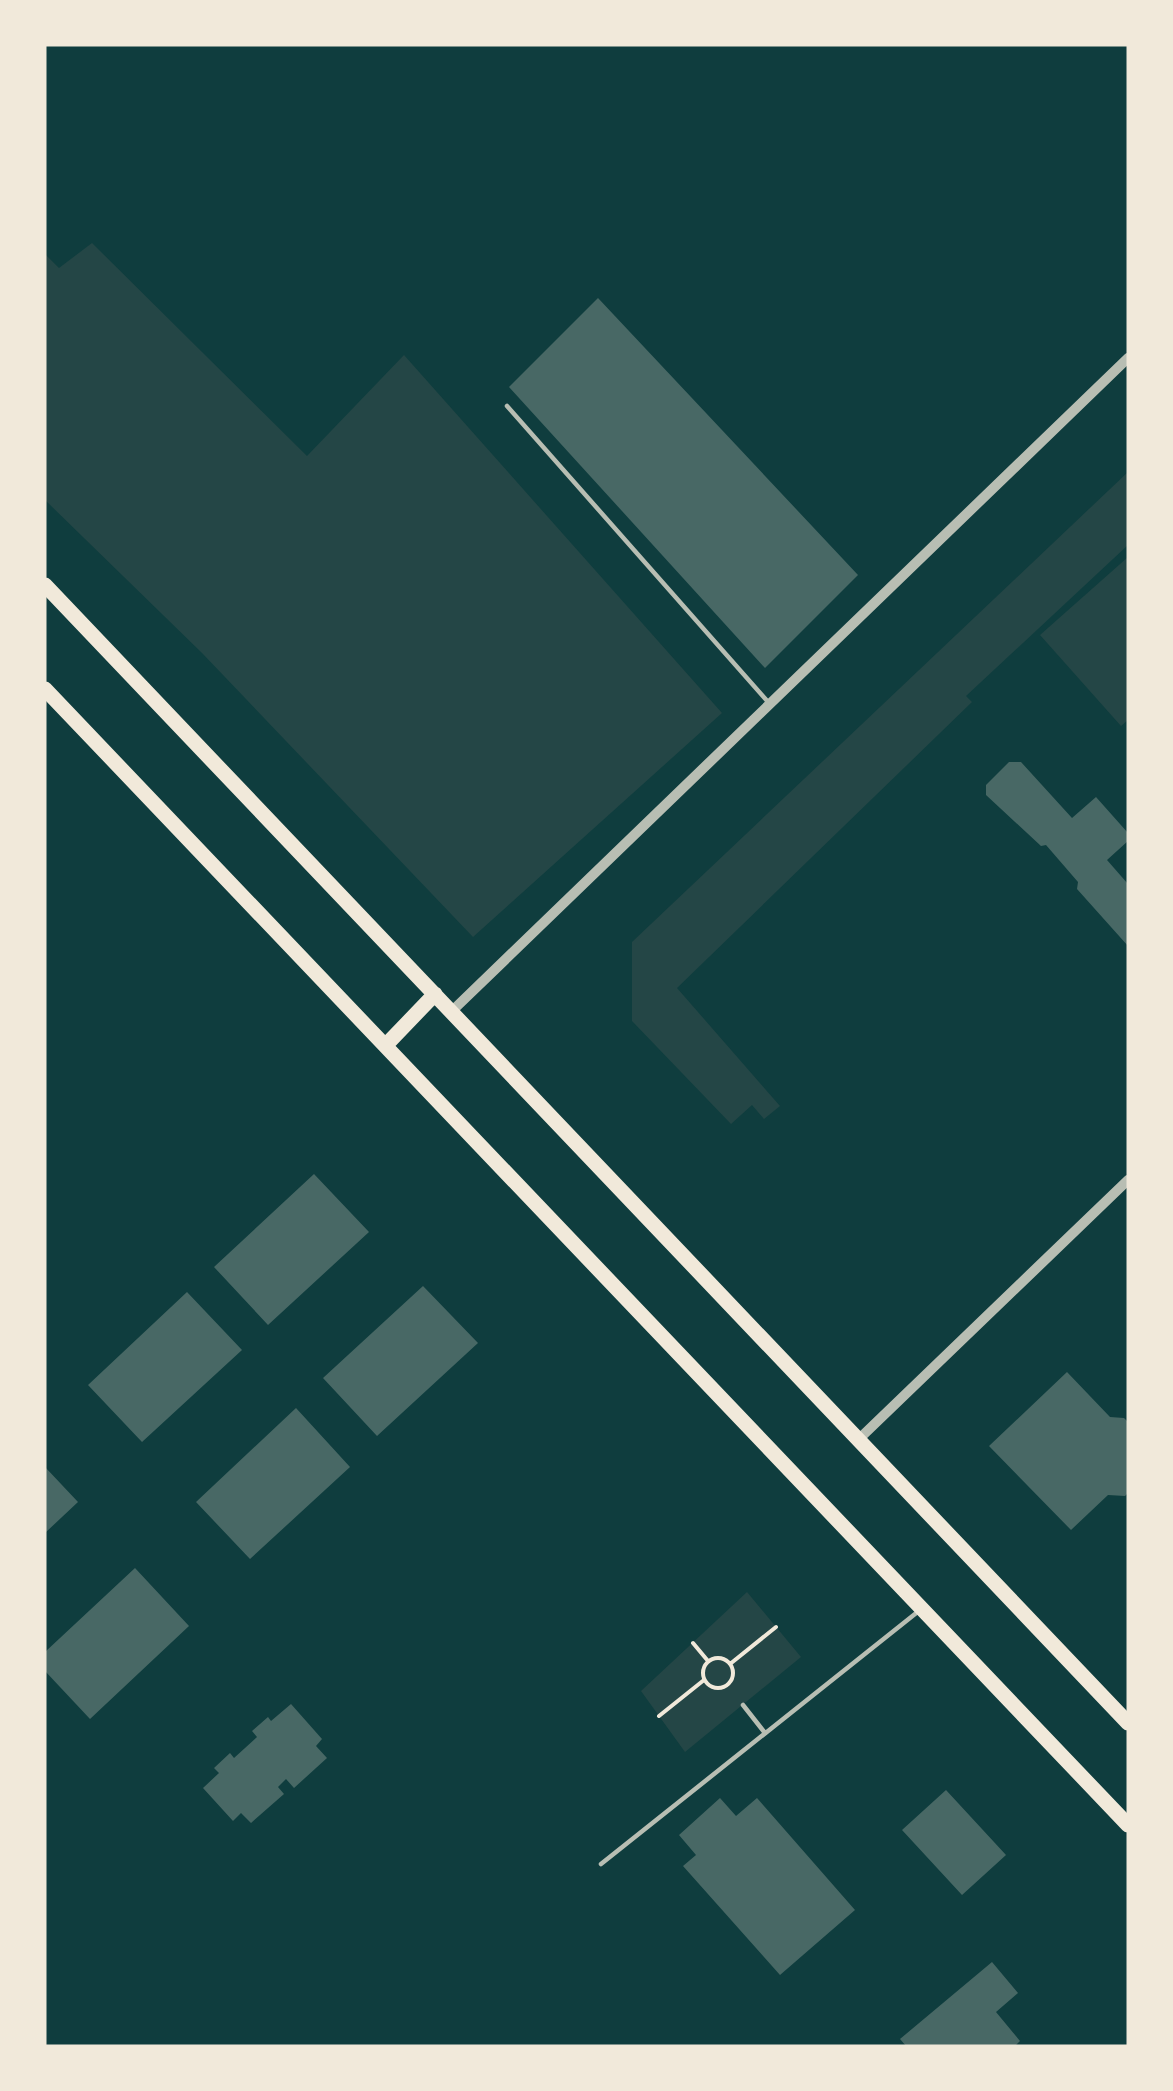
<svg xmlns="http://www.w3.org/2000/svg" width="1173" height="2091" font-family="'PT Sans Narrow',sans-serif">
  <style>
    .green { fill: #244646 }
    .building { fill: #486865 }
    .lines { fill: none; stroke-linecap: round; stroke-linejoin: round }
    .path { stroke: #f1e9da; stroke-width: 4 }
    .service { stroke: #b8beb3; stroke-width: 4.5 }
    .tertiary { stroke: #b8beb3; stroke-width: 10 }
    .primary { stroke: #f1e9da; stroke-width: 15 }
  </style>
  <rect width="100%" height="100%" fill="#0f3d3e"/>
  <path class="green" d="M92 243 307 456 404 355 722 713 473 937 202 653 45 500V254L59 268Z
    M1128 472V545L966 696 972 702 677 988 780 1106 764 1119 752 1105 731 1124 632 1021V942Z
    M1128 557V720L1121 726 1040 635Z
    M747 1592 801 1657 685 1752 641 1691Z"/>
  <path class="building" d="M598 298 858 575 765 668 509 387Z
    M1009 762H1021L1072 818 1096 797 1128 833V841L1107 860 1128 884V946L1077 889 1078 882 1046 845 1041 846 986 795V785Z
    M314 1174 369 1232 268 1325 214 1267Z
    M423 1286 478 1343 377 1436 323 1378Z
    M187 1292 242 1350 142 1442 88 1385Z
    M1067 1372 1110 1417 1124 1418 1128 1422V1493L1125 1496 1108 1495 1071 1530 989 1446Z
    M296 1408 350 1467 250 1559 196 1502Z
    M45 1467 78 1502 45 1533Z
    M135 1568 189 1626 90 1719 45 1671V1652Z
    M291 1704 322 1739 316 1746 327 1758 294 1788 286 1779 278 1787 284 1794 251 1823 241 1813 233 1821 203 1788 219 1773 214 1768 230 1753 234 1758 257 1737 252 1731 268 1717 271 1721Z
    M946 1790 1006 1855 962 1895 902 1830Z
    M720 1798 736 1816 757 1798 855 1910 780 1975 683 1866 696 1855 679 1835Z
    M992 1962 1018 1993 996 2012 1020 2041 1015 2046H906L900 2039Z"/>
  <g class="lines">
    <path class="path" d="M693 1643 708 1661
      M703 1673a15 15 0 1 1 30 0a15 15 0 1 1-30 0Z
      M730 1664 776 1627
      M659 1716 704 1680"/>
    <path class="service" d="M507 406 769 703
      M743 1705 765 1733
      M601 1864 920 1610"/>
    <path class="tertiary" d="M452 1011 1128 358
      M859 1439 1128 1180"/>
    <path class="primary" d="M45 585 1128 1723
      M45 689 1128 1825
      M386 1045 435 994"/>
  </g>
  <rect width="1173" height="2091" fill="none" stroke="#f1e9da" stroke-width="93"/>
</svg>
